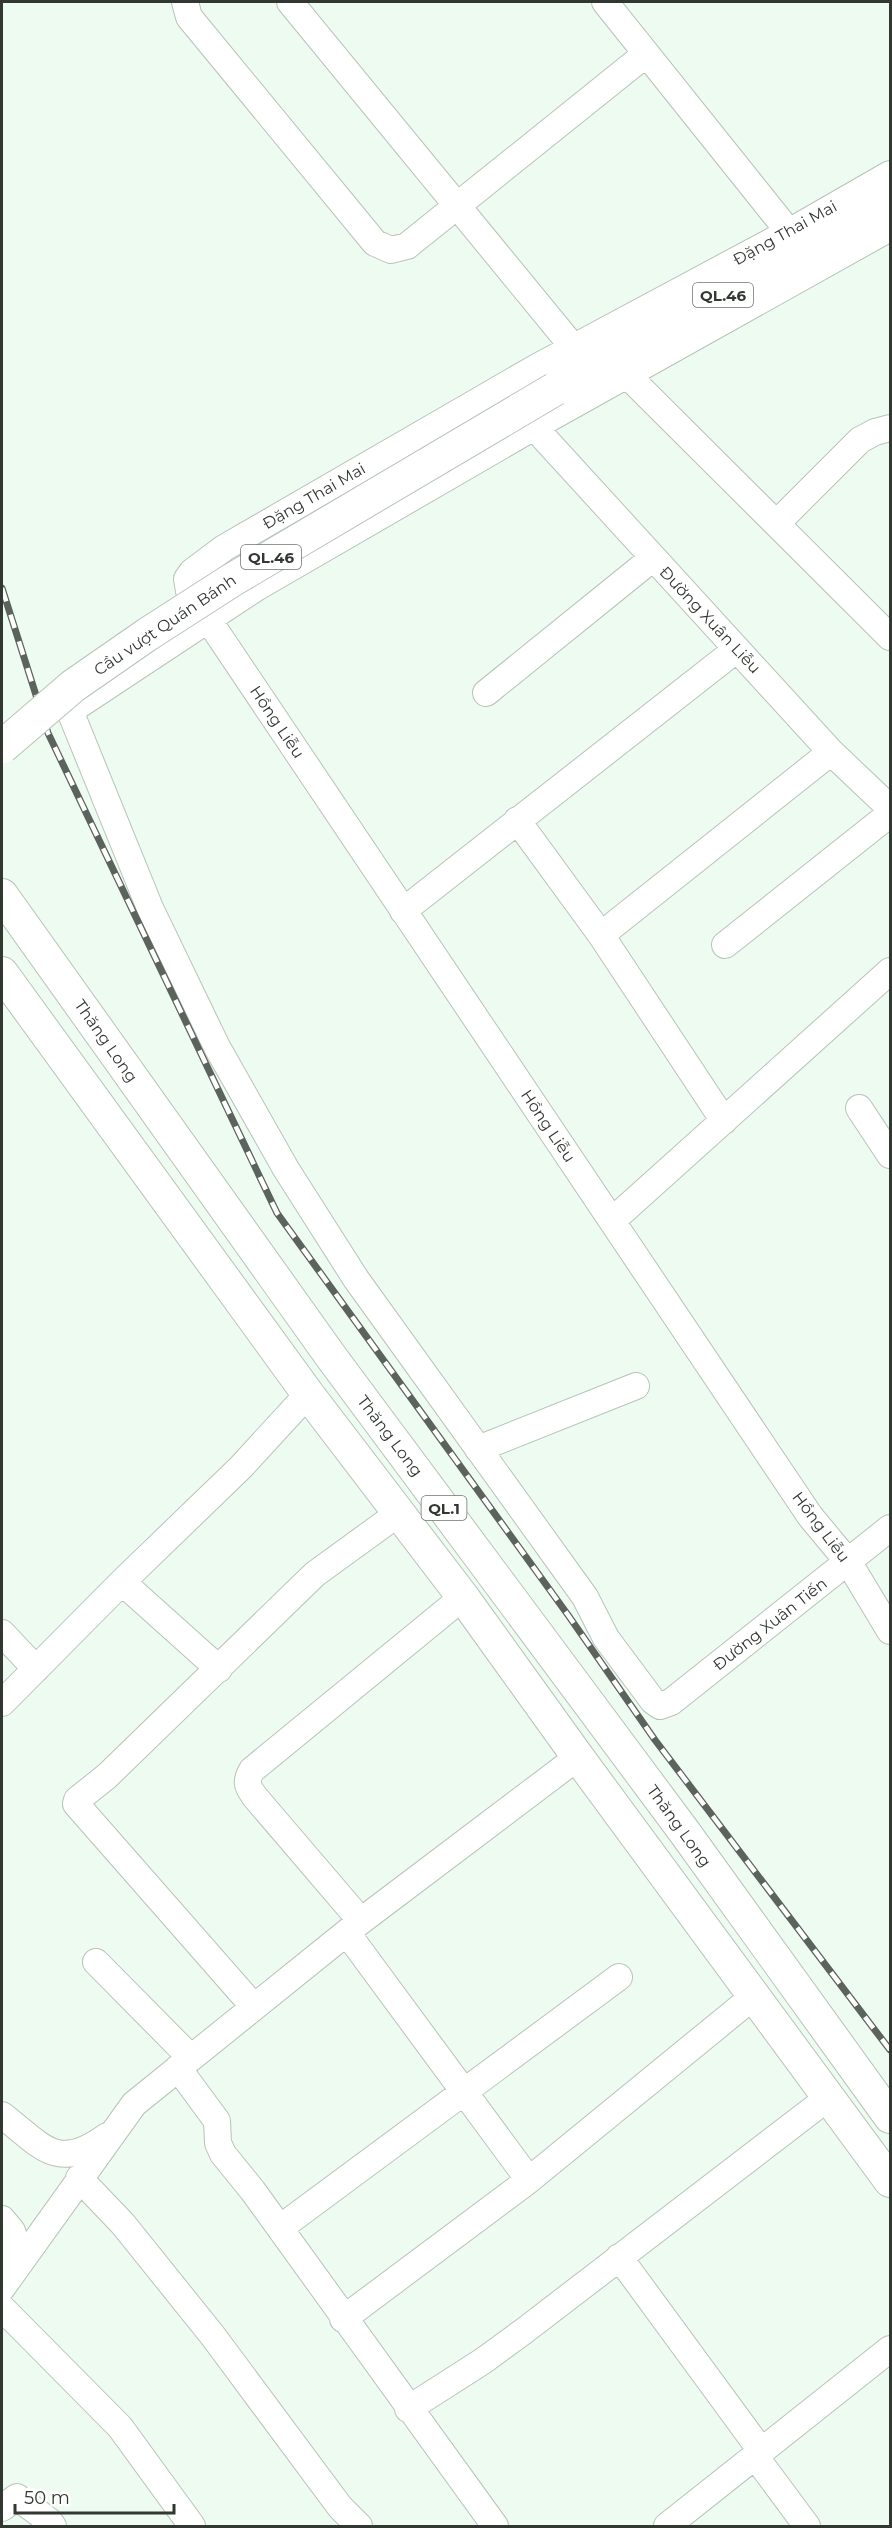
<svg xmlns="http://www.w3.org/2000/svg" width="892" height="2528" font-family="Montserrat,sans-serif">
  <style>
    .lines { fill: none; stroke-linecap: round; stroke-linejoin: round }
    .minor-casing { stroke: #b7c3b9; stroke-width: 28 }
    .major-casing { stroke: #b7c3b9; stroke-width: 34 }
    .highway-casing { stroke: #b7c3b9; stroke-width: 35 }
    .minor { stroke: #fff; stroke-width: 26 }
    .major { stroke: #fff; stroke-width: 32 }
    .highway { stroke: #fff; stroke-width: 33 }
    .rail-casing { stroke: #5c635d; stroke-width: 7 }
    .rail { stroke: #fff; stroke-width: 4.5; stroke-dasharray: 14; stroke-linecap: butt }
    .highway-bridge-casing { stroke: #b7c3b9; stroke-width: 35; stroke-linecap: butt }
    .highway-bridge { stroke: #fff; stroke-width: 33 }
    .labels { text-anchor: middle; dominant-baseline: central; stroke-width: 4.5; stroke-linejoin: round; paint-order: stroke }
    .shield { fill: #fff; stroke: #707370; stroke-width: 1.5 }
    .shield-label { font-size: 15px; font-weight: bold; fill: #323732 }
    .street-label { font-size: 16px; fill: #323732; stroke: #fff }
  </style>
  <rect width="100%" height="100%" fill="#eefbf0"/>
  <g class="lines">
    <g class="minor-casing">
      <path id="minor" d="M185 2 189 17 375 243 391 250 407 246 646 54
        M290 2 573 347
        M605 2 789 232
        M890 174 789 232 537 367 224 548 192 572 187 579 189 591 810 1516 849 1563 890 1631
        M890 228 534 427 256 588 70 711 150 908 217 1047 286 1169 356 1279 585 1597 606 1638 653 1701 660 1706 671 1702 890 1528
        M628 376 890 637
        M534 427 831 752 890 808
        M777 523 860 440 875 432 890 428
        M486 693 653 558
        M517 820 601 935 724 1121
        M403 911 737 649
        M601 935 831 752
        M725 945 890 814
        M859 1108 890 1155
        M613 1220 890 971
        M478 1449 636 1386
        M122 1582 219 1669
        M2 1633 36 1669
        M2 1703 122 1582 241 1467 308 1394
        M361 1921 255 1797C247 1786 245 1782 252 1770L463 1597
        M347 1933 529 2180
        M96 1962 191 2058
        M254 2007 76 1804 77 1800 107 1776 315 1574 399 1513
        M178 2068 217 2121 218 2143 223 2154 253 2191 495 2526
        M2 2115C42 2146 57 2173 107 2136
        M79 2178 123 2224 213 2336 340 2507 359 2526
        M2 2219 12 2231 15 2240 2 2264
        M280 2228 619 1977
        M619 2257 762 2452
        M2 2288 134 2104 361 1921 578 1757
        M2 2308 120 2427 192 2526
        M343 2319 529 2180 754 1996
        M408 2409 483 2361 524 2331 829 2097
        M755 2456 807 2526
        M2 2508 17 2497 49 2521 53 2526
        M667 2526 890 2349"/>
    </g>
    <g class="major-casing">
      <path id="major" d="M2 895 332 1358 683 1830 890 2117
        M2 973 308 1394 463 1597 578 1757 890 2181"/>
    </g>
    <g class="highway-casing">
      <path id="highway" d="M555 389 890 201"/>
    </g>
    <use href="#minor" class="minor"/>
    <use href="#major" class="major"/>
    <use href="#highway" class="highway"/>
    <g class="rail-casing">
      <path id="rail" d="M2 588 48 733 277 1213 568 1615 655 1740 890 2050"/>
    </g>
    <use href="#rail" class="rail"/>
    <g class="highway-bridge-casing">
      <path id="highway-bridge" d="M2 747 73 686 148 634 232 580 555 389"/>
    </g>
    <use href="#highway-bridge" class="highway-bridge"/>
  </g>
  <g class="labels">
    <g class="shield">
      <rect x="693" y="283" width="60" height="24" rx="4.5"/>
      <rect x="241" y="545" width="60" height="24" rx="4.5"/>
      <rect x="421.5" y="1496" width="45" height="24" rx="4.5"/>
    </g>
    <g class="shield-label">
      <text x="723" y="295">QL.46</text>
      <text x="271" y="557">QL.46</text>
      <text x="444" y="1508">QL.1</text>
    </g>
    <g class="street-label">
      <text transform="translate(785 233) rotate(-29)">Đặng Thai Mai</text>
      <text transform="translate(314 496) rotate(-30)">Đặng Thai Mai</text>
      <text transform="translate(710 620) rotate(47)">Đường Xuân Liễu</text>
      <text transform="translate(165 625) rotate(-34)">Cầu vượt Quán Bánh</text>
      <text transform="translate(277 722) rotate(56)">Hồng Liễu</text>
      <text transform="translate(106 1041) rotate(55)">Thăng Long</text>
      <text transform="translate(548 1126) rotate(56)">Hồng Liễu</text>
      <text transform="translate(390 1436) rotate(53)">Thăng Long</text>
      <text transform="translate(821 1527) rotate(53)">Hồng Liễu</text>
      <text transform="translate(770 1624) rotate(-38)">Đường Xuân Tiến</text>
      <text transform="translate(679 1826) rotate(54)">Thăng Long</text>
    </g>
  </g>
  <rect width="892" height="2528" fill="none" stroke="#323732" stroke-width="6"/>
  <path d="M15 2504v9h159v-9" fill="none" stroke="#323732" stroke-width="3"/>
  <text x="24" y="2504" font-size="18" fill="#323732" stroke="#ffffff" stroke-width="4.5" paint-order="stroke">50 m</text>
</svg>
